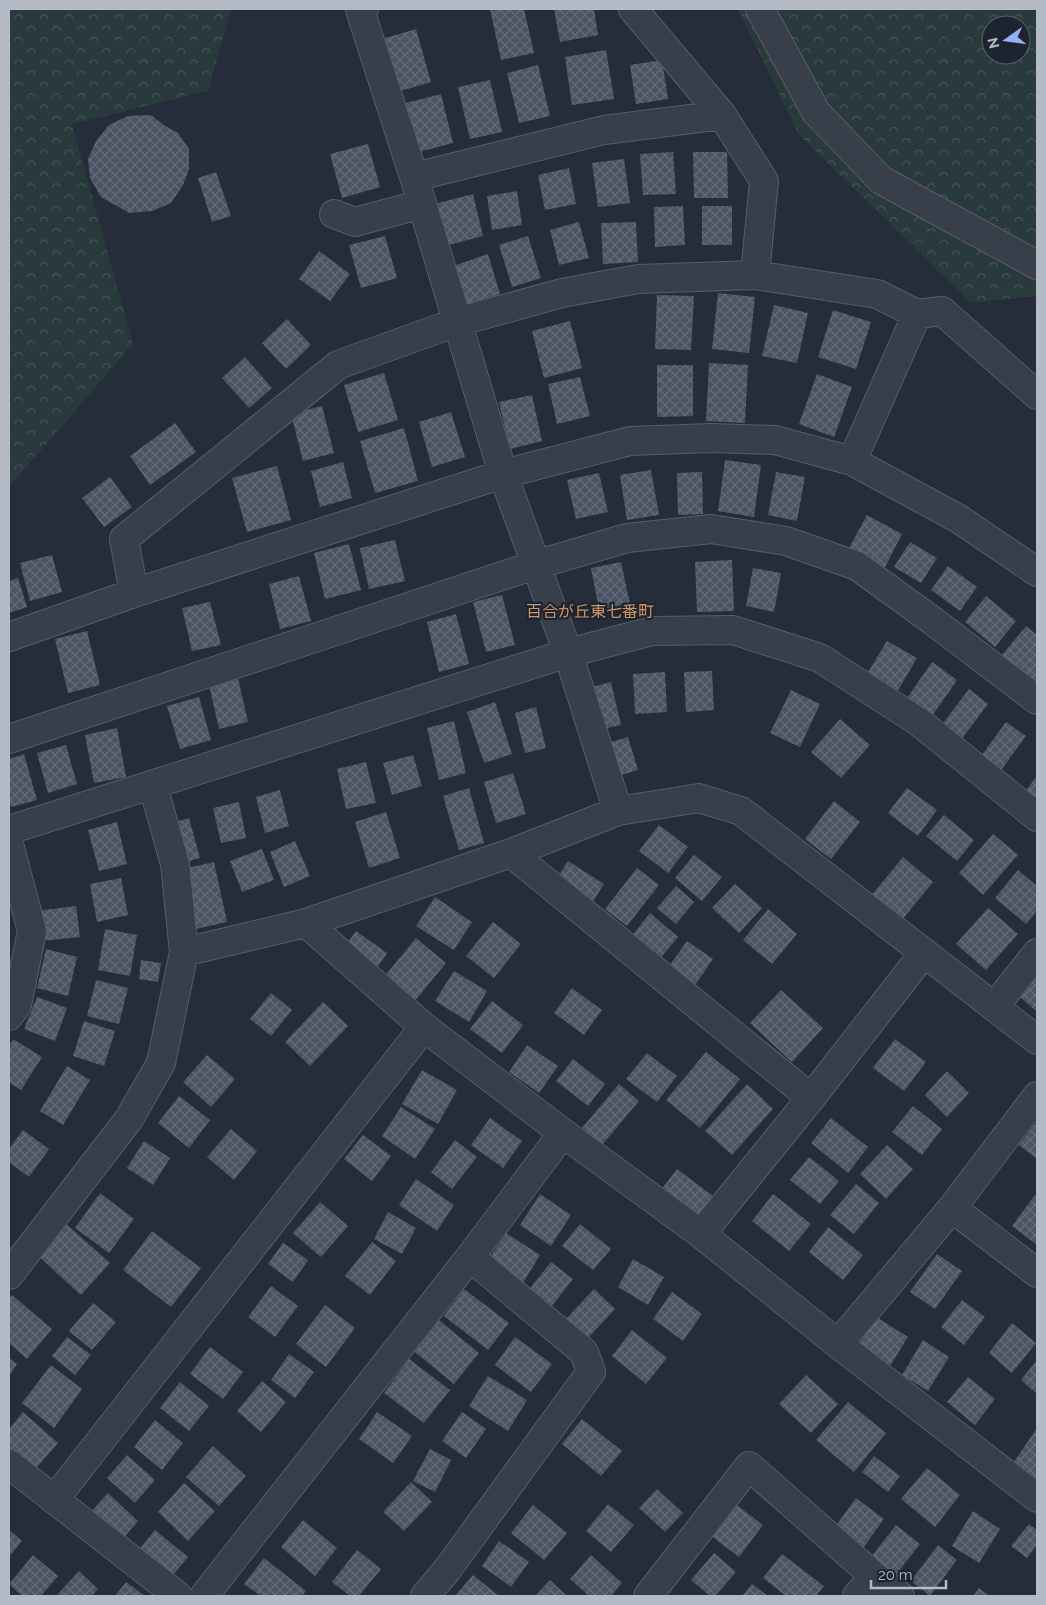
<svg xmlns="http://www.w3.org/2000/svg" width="1046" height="1605" font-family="Raleway,'Noto Sans JP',sans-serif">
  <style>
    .forest { fill: url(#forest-crowns); fill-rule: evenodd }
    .building { fill: url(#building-cross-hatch) }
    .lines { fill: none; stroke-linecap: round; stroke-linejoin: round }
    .minor-casing { stroke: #575d68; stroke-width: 30 }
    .minor { stroke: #383f4b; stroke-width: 28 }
    .labels { text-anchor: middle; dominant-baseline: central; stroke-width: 4.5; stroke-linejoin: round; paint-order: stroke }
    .quarter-label { font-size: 16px; fill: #cb976a; stroke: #1e242f }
  </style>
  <defs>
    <pattern id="forest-crowns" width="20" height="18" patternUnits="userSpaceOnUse" patternTransform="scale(1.25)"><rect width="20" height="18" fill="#283a3c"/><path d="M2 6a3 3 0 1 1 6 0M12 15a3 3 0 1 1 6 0" fill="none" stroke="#455457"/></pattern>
    <pattern id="building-cross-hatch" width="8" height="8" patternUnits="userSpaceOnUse" patternTransform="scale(1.25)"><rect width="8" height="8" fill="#4b5463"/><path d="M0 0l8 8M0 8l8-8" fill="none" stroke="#636a78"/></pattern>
  </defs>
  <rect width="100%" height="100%" fill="#252d3a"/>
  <path class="forest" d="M9 9H231L208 91 72 124 133 344 9 487Z
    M738 9H1037V296L971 303 799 135ZM991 25H1021V55H991Z"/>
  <path class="building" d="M490 9H524L534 53 501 60Z
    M554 9H594L598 35 560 42Z
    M416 29 431 82 397 92 382 39Z
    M606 50 614 99 572 105 565 57Z
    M662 60 668 99 636 104 630 65Z
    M538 65 550 116 519 123 507 73Z
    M490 80 502 132 470 139 458 87Z
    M441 94 453 143 415 153 402 104Z
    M151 115 165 126 178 133 189 149V169L183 185 171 203 152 211 129 213 101 197 90 178 88 159 96 141 109 125 128 116Z
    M368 144 380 187 342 198 330 154Z
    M673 152 676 194 643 195 640 154Z
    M693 152H727L728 198H694Z
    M624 159 630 203 598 207 592 163Z
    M569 168 576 204 545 210 538 175Z
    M216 172 231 216 212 222 198 178Z
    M517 191 522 225 492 230 487 196Z
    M473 194 483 236 441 247 431 205Z
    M683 206 685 245 655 247 654 207Z
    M702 206H732V245H702Z
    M579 222 589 258 559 265 550 230Z
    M636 222 638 262 603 264 601 223Z
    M385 236 397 278 361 288 349 245Z
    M528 236 541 278 512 287 499 245Z
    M319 251 350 274 330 301 299 279Z
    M488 254 500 294 465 305 453 266Z
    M718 293 755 297 749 353 712 349Z
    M657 295 694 296 691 350 655 349Z
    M774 305 808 313 797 363 762 356Z
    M833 310 871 322 856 369 818 357Z
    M287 319 311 345 286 369 262 343Z
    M570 321 582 368 544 378 532 331Z
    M245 357 272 388 249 408 222 378Z
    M709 363 748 365 745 423 706 421Z
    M657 365H693V416L657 417Z
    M384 373 398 420 358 432 344 385Z
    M817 374 852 387 834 437 799 424Z
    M580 377 590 416 557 424 548 384Z
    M532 395 542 441 510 449 499 402Z
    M322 406 334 453 303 461 291 414Z
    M451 412 465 457 432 467 419 422Z
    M175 423 196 452 150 485 130 456Z
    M404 428 418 481 375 493 360 441Z
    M725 460 761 465 754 517 718 511Z
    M343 462 352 498 320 507 311 471Z
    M277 466 291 520 247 532 232 478Z
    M651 470 659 515 627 520 620 475Z
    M702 472 703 514 678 515 677 473Z
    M776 472 805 477 797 521 768 515Z
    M599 473 608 512 576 519 567 480Z
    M110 477 132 507 104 527 82 498Z
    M867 515 902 534 884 569 848 550Z
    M395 540 405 581 369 589 360 548Z
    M910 542 937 558 921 583 894 567Z
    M349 544 361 590 325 599 314 553Z
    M52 555 62 592 30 601 20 563Z
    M732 560 734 611 697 612 695 562Z
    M621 562 630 604 599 610 591 568Z
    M948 566 977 587 960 611 931 590Z
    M753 568 781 573 774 612 746 606Z
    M299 576 311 621 280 629 269 584Z
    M18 578 27 607 9 613V581Z
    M502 595 515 645 486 652 473 602Z
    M986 596 1016 621 995 647 965 622Z
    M210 602 221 645 192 651 182 608Z
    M456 614 469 664 439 672 427 622Z
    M1026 626 1037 635V681L1036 682 1002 655Z
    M87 631 100 685 68 693 55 639Z
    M887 641 917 658 897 692 867 674Z
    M932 662 957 680 930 719 905 701Z
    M712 671 714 710 686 712 684 672Z
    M665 672 667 712 635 714 633 674Z
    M238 678 248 722 219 729 209 685Z
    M611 682 621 725 598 730 588 688Z
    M969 689 988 704 960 741 941 726Z
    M791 690 820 704 800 747 770 733Z
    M199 697 211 740 180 749 167 706Z
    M495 702 512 754 484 763 467 712Z
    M536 707 546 748 525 753 515 713Z
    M840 719 870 745 841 778 811 752Z
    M454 721 466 773 439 780 427 728Z
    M1006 722 1026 736 999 773 979 759Z
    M117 728 126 777 94 783 85 735Z
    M628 737 638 770 614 777 605 744Z
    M66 745 77 784 48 793 37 753Z
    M24 754 37 800 11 807 9 800V759Z
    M413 755 422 786 392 795 383 763Z
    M366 762 376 803 346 809 337 769Z
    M513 773 526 814 496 823 484 782Z
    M1037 775V804L1024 794Z
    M469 788 484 843 459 850 443 796Z
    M907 788 937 810 918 836 888 813Z
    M280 790 289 826 265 833 256 797Z
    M834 801 860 822 831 859 805 839Z
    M239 802 246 838 221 843 213 808Z
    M386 812 400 858 369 868 355 822Z
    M944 815 974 840 957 861 926 836Z
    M189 818 200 858 179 864 168 824Z
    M117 822 127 864 99 871 88 830Z
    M659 825 688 847 668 873 639 851Z
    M993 834 1018 855 983 895 959 873Z
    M295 841 310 876 284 887 270 852Z
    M262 849 274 880 242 892 230 861Z
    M694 855 722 877 702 901 675 878Z
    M903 857 933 882 901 921 871 896Z
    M568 861 604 884 589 908 553 885Z
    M214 862 227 922 196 929 183 869Z
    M637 868 659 885 627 926 605 909Z
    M1018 870 1037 886V911L1026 924 995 898Z
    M121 878 128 915 97 922 90 884Z
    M735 884 762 908 739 933 712 908Z
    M676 886 694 902 676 924 657 908Z
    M435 897 472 922 454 950 416 926Z
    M76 906 80 937 41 941 37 911Z
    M988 908 1018 934 986 970 956 944Z
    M768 909 797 934 772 964 743 940Z
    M650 913 678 937 659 960 631 937Z
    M493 922 521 944 494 978 466 956Z
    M105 929 137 935 130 976 98 970Z
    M356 931 387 953 373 974 341 952Z
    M416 938 446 963 414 1002 384 977Z
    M687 941 713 959 693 988 667 969Z
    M46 949 77 957 68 996 37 988Z
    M141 960 161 963 158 982 139 979Z
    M454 971 487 991 469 1022 435 1001Z
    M1037 974V1012L1019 996Z
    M96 980 128 988 119 1024 87 1016Z
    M572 988 602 1010 584 1035 554 1013Z
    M781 990 823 1028 792 1062 750 1023Z
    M271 993 292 1010 271 1036 250 1019Z
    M37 997 67 1008 55 1041 24 1029Z
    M492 1001 523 1025 502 1053 470 1029Z
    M323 1002 348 1026 310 1066 285 1042Z
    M84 1021 115 1031 104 1066 73 1056Z
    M13 1039 42 1057 21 1090 9 1082V1046Z
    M895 1039 926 1062 904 1091 873 1068Z
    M527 1045 558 1066 539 1093 509 1072Z
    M706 1052 740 1079 700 1128 666 1100Z
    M647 1053 677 1076 657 1102 626 1079Z
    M207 1055 235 1079 211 1107 183 1082Z
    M573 1059 605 1084 588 1106 556 1081Z
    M67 1066 90 1080 63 1125 40 1111Z
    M422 1070 457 1090 438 1124 402 1104Z
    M947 1071 969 1093 947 1117 925 1095Z
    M619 1084 639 1101 602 1145 582 1128Z
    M747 1084 773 1109 732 1155 705 1131Z
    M179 1096 210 1120 189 1148 158 1123Z
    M913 1106 942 1129 922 1155 892 1132Z
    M401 1107 435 1129 415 1159 382 1136Z
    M490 1118 522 1141 503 1168 471 1145Z
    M831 1118 868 1147 848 1173 811 1143Z
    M1035 1124 1037 1126V1159L1019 1145Z
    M231 1129 257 1151 234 1180 207 1157Z
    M23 1130 49 1149 29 1177 9 1162V1149Z
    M363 1135 391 1156 372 1181 344 1159Z
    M455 1140 477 1157 452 1189 431 1172Z
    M144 1141 170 1158 153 1185 127 1168Z
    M887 1145 913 1169 886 1199 860 1174Z
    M809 1157 839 1181 820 1204 790 1180Z
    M677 1169 713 1196 697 1218 661 1190Z
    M416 1179 454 1205 437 1231 399 1205Z
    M856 1184 879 1203 854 1234 830 1215Z
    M100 1193 134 1219 109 1253 75 1228Z
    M540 1194 571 1215 551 1246 520 1225Z
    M773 1194 811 1224 789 1251 752 1221Z
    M1035 1195 1037 1197V1245L1012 1226Z
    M320 1202 348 1226 321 1257 293 1233Z
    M388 1212 416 1228 402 1254 374 1239Z
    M64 1222 110 1263 81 1295 36 1254Z
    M580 1224 611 1249 593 1270 562 1246Z
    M828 1227 863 1255 843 1280 809 1252Z
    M152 1231 201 1268 171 1307 123 1270Z
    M506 1233 540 1255 523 1283 488 1261Z
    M372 1242 396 1261 370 1295 345 1276Z
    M283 1243 308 1260 293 1282 268 1264Z
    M937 1254 962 1271 935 1309 910 1292Z
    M633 1259 664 1277 648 1305 618 1287Z
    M551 1262 573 1279 552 1306 530 1288Z
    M271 1286 298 1306 275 1337 248 1317Z
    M464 1289 509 1323 488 1350 444 1316Z
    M594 1289 615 1309 586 1340 565 1320Z
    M672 1292 702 1314 683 1341 653 1319Z
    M12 1295 52 1329 27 1359 9 1343V1298Z
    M962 1300 985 1317 964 1345 941 1327Z
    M93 1303 116 1322 92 1350 69 1331Z
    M325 1305 355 1328 326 1367 296 1344Z
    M435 1317 479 1353 454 1384 410 1348Z
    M876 1317 908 1337 887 1371 855 1351Z
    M1012 1323 1036 1343 1012 1373 989 1353Z
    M632 1330 667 1358 646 1384 612 1356Z
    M67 1337 91 1355 75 1375 52 1356Z
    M515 1337 552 1364 531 1392 495 1365Z
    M923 1340 949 1357 928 1391 902 1375Z
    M210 1347 243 1372 223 1399 190 1374Z
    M289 1354 314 1372 295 1398 271 1380Z
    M9 1358 17 1364 9 1376Z
    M409 1359 450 1390 424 1423 384 1393Z
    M1037 1360V1394L1021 1380Z
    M51 1365 82 1389 54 1428 22 1403Z
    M806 1375 838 1404 811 1433 779 1404Z
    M488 1376 527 1400 508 1431 469 1406Z
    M968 1377 995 1399 975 1425 947 1402Z
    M262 1381 286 1402 261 1432 237 1411Z
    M180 1382 209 1406 189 1431 160 1408Z
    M848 1402 886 1433 854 1472 816 1440Z
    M23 1412 58 1443 31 1474 9 1455V1429Z
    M377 1412 412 1436 393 1463 359 1439Z
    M462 1412 486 1429 466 1458 442 1441Z
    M582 1419 622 1451 601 1476 562 1444Z
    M155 1420 183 1443 162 1470 134 1447Z
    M1037 1428V1481L1013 1463Z
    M213 1446 246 1476 219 1506 186 1477Z
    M430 1449 451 1460 435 1492 413 1481Z
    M127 1455 155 1480 135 1503 107 1478Z
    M874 1456 900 1476 888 1492 862 1472Z
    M927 1468 960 1495 935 1527 901 1499Z
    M411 1482 432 1502 404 1531 383 1512Z
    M184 1483 215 1511 188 1541 158 1512Z
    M657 1489 683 1513 665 1532 639 1508Z
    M108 1493 138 1521 119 1543 88 1515Z
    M856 1498 884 1519 863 1548 835 1527Z
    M730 1500 763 1525 739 1557 706 1532Z
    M608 1504 634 1525 611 1552 586 1531Z
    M533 1505 567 1533 544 1560 511 1533Z
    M973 1511 1000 1529 979 1563 952 1546Z
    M303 1520 337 1548 315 1576 281 1547Z
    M1029 1524 1037 1530V1545L1027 1558 1011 1546Z
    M896 1525 920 1544 895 1576 871 1557Z
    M9 1530 22 1541 9 1557Z
    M155 1530 188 1557 169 1580 136 1553Z
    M499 1541 529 1562 511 1587 482 1566Z
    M938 1545 957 1560 930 1596 911 1581Z
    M357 1550 381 1569 359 1596H350L332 1582Z
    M714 1553 736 1572 715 1596H710L691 1580Z
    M782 1554 824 1586 816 1596H786L763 1578Z
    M33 1555 58 1576 41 1596H22L9 1584Z
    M591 1555 622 1583 611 1596H589L570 1579Z
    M264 1558 306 1591 302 1596H261L244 1584Z
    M79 1571 98 1589 92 1596H56Z
    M473 1575 499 1596H455Z
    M550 1580 567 1596H535Z
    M126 1582 145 1596H115Z
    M752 1584 768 1596H742Z
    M979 1588 989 1596H973Z"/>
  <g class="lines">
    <g class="minor-casing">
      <path id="minor" d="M364 9 360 10 414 177 503 474 568 653 618 811
        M633 9 722 115 764 181 755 275
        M760 9 816 112 881 180 1037 265
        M414 177 604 130 722 115
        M334 214 355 222 422 204
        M852 461 917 314
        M134 593 124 539 338 365 457 322 562 293 638 279 755 275 877 294 917 314 942 311 1037 395
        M9 637 134 593 503 474 630 441 711 438 775 440 852 461 959 519 1037 572
        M9 739 535 565 627 538 711 529 786 541 857 566 933 621 1037 700
        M9 830 568 653 652 631 733 630 820 658 919 722 1037 817
        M9 844 32 931 17 1005 9 1016
        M511 853 811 1098
        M306 923 424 1027 563 1133 701 1234 838 1344 1037 1498
        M184 952 306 923 511 853 618 811 699 798 741 811 1037 1040
        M994 1007 1037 953
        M952 1208 1037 1273
        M701 1234 811 1098 924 953
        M9 1275 129 1119 161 1063 184 952 175 864 153 786
        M838 1344 952 1208 1037 1096
        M9 1464 178 1596
        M54 1500 424 1027
        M204 1596 470 1257 563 1133
        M425 1596 447 1570 591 1372 584 1352 470 1257
        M648 1596 749 1466 874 1576 900 1596
        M857 1596 874 1576"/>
    </g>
    <use href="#minor" class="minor"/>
  </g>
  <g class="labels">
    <g class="quarter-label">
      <text x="590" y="611">百合が丘東七番町</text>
    </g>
  </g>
  <rect width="1046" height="1605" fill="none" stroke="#b4bac6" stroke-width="20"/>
  <g transform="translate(1006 40) rotate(256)"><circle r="24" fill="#1e242f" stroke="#5a606b"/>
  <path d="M0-4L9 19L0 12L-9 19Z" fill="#90b2ef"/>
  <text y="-8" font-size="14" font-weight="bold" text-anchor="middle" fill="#b4bac6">N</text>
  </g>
  <path d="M871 1580v8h75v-8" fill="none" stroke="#b4bac6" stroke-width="2.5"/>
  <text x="878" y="1580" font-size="15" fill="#b4bac6" stroke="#1e242f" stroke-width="4" paint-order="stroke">20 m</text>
</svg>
